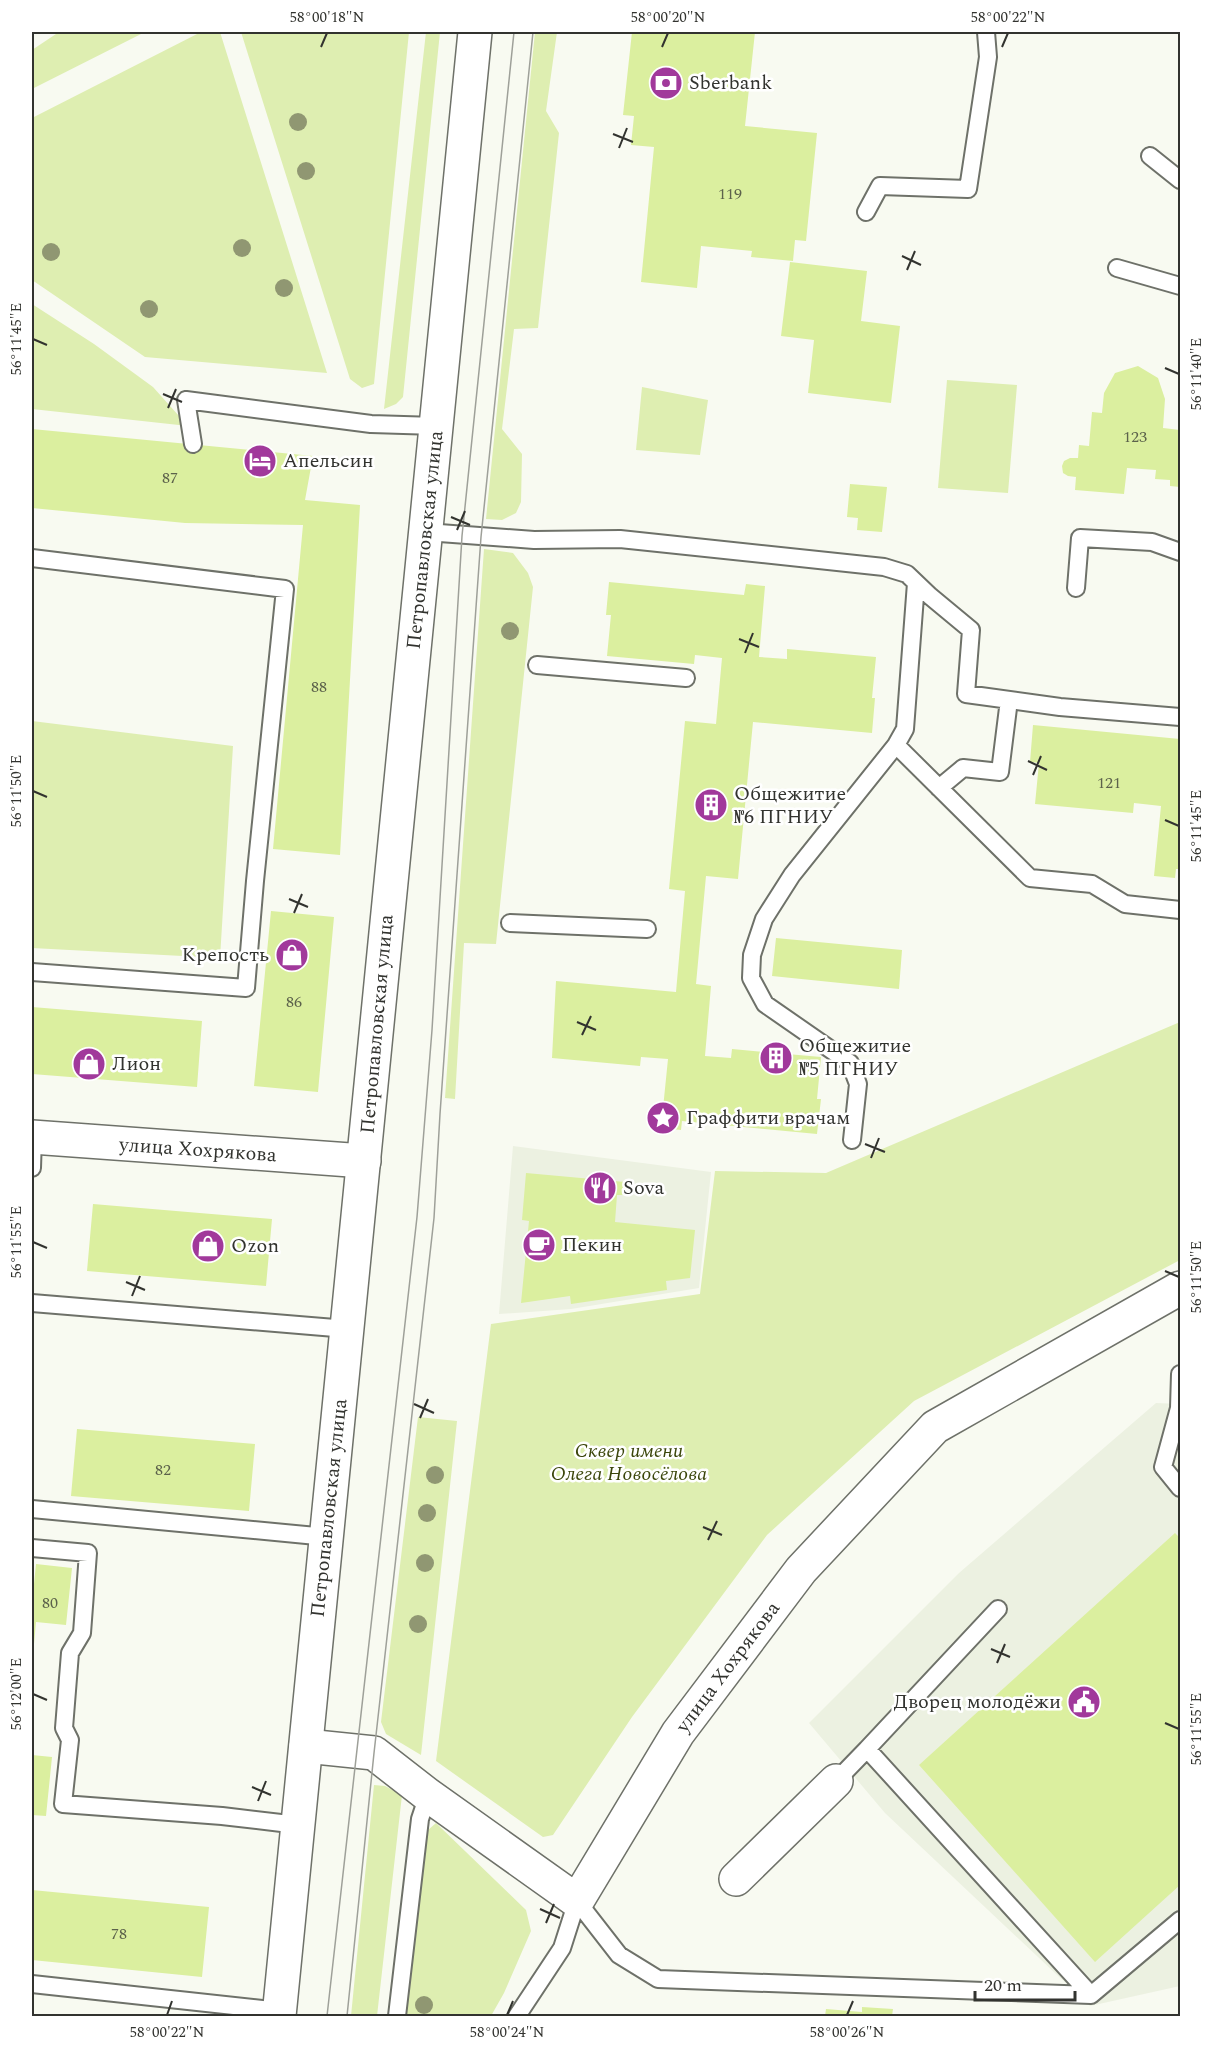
<svg xmlns="http://www.w3.org/2000/svg" width="1212" height="2048" font-family="Spectral,serif">
  <style>
    .built { fill: #ecf1e1 }
    .green { fill: #deeeb1 }
    .building { fill: #dbef9f }
    .lines { fill: none; stroke-linecap: round; stroke-linejoin: round }
    .lane-casing { stroke: #6e7169; stroke-width: 20 }
    .street-casing { stroke: #6e7169; stroke-width: 36 }
    .secondary-casing { stroke: #6e7169; stroke-width: 36 }
    .lane { stroke: #fff; stroke-width: 16 }
    .street { stroke: #fff; stroke-width: 33 }
    .secondary { stroke: #fff; stroke-width: 33 }
    .tram { stroke: #9ea099; stroke-width: 1.5 }
    .tree { fill: #909772 }
    .ticks { fill: none; stroke: #32332f; stroke-width: 2 }
    .labels { text-anchor: middle; dominant-baseline: central; stroke-width: 5; stroke-linejoin: round; paint-order: stroke }
    .number-label { font-size: 16px; fill: #5c624b }
    .poi-label { font-size: 20px; fill: #32332f; stroke: #fff; text-anchor: start }
    .street-label { font-size: 20px; fill: #32332f; stroke: #fff }
    .park-label { font-size: 20px; font-style: italic; fill: #3b460b; stroke: #fff }
    .neatline { fill: none; stroke: #32332f; stroke-width: 2 }
    .ticks-label { font-size: 15px; text-anchor: middle; fill: #32332f }
  </style>
  <rect width="100%" height="100%" fill="#f8faf1"/>
  <path class="built" d="M513 1146 711 1172 699 1288 571 1309 499 1314Z
    M1156 1403 1180 1404V1986L1090 2006 885 1813 809 1723 959 1573Z"/>
  <path class="green" d="M59 32H145L32 89V50Z
    M201 32H220L327 373 145 357 32 280V118Z
    M241 32H409L374 384 362 388 350 379Z
    M426 32H440L403 397 396 404 384 409Z
    M535 32H557L546 111 559 133 538 328 514 329 502 429 522 454 521 502 516 513 502 520 486 519Z
    M32 304 94 344 153 387 188 426 32 409Z
    M947 380 1017 385 1008 493 938 488Z
    M642 387 708 400 700 455 636 450Z
    M484 549 513 553 528 573 533 587 496 944 464 943 455 1099 445 1098Z
    M32 721 233 746 220 958 32 948Z
    M1180 1022V1260L914 1401 767 1535 632 1717 553 1835 543 1837 436 1761 491 1324 700 1294 715 1171 826 1173Z
    M418 1417 457 1421 421 1755 386 1734 381 1722Z
    M374 1785 385 1786 402 1795 377 2016H351Z
    M436 1823 526 1910 531 1931 504 1993 491 2016H404L428 1830Z"/>
  <path class="building" d="M632 32H755L745 126 817 133 806 241 795 240 793 261 751 257 752 251 701 246 697 288 641 282 654 147 631 145 634 116 623 115Z
    M790 262 867 271 861 321 900 326 891 403 808 393 814 340 781 336Z
    M1138 366 1158 378 1165 399 1163 428 1180 430V487L1170 486V480L1155 479 1156 470 1127 468 1124 494 1075 490 1076 477 1068 476 1063 473 1062 466 1064 461 1070 458H1078L1079 445 1089 446 1092 412 1102 413 1104 393 1115 373Z
    M32 429 313 456 305 500 360 505 340 855 273 849 303 525 185 523 32 508Z
    M850 484 887 487 882 532 857 530 858 518 847 517Z
    M609 582 744 595 746 584 765 586 759 657 787 659V649L876 657 872 698H875L872 733 753 722 738 879 706 876 696 984 711 986 705 1056 731 1058 732 1049 821 1057 817 1099H821L817 1134 682 1121 681 1130 661 1128 668 1059 641 1057 640 1066 552 1058 556 981 676 992 685 891 669 889 685 721 716 724 722 658 695 655 694 664 607 656 611 615H606Z
    M1033 725 1180 739V869H1176L1175 878 1154 876 1161 806 1134 803 1133 813 1035 804 1039 763 1030 762Z
    M271 911 334 917 318 1092 254 1086Z
    M776 938 902 950 899 989 772 976Z
    M32 1007 202 1021 197 1087 32 1074Z
    M526 1173 625 1182 624 1195H617L615 1222 695 1230 690 1278 666 1281 667 1290 571 1304 570 1296 521 1303 529 1221 522 1220Z
    M93 1204 272 1219 266 1286 87 1271Z
    M77 1429 255 1444 249 1511 71 1496Z
    M1175 1533 1180 1538V1885L1095 1962 919 1765Z
    M36 1564 72 1568 66 1625 36 1622 33 1655H32V1583L34 1584Z
    M32 1755 52 1757 46 1816 32 1815Z
    M32 1890 209 1907 202 1977 32 1960Z
    M862 2007 893 2009 892 2016H825L826 2009 862 2012Z"/>
  <g class="lines">
    <g class="lane-casing">
      <path id="lane" d="M1150 156 1180 180
        M866 212 880 186 968 189 988 57 986 32
        M1117 268 1180 286
        M193 444 186 400 371 424 436 426
        M426 532 534 540 620 539 884 567 907 574 930 596 971 630 966 694 1060 707 1180 717
        M32 558 285 589 255 881 246 988 32 972
        M1076 588 1080 538 1152 542 1180 552
        M537 665 686 678
        M896 745 905 729 916 583
        M939 788 963 768 1000 772 1009 700
        M510 923 647 929
        M852 1140 858 1084 850 1063 765 1004 751 978 752 955 764 919 792 875 896 745 1030 878 1092 884 1125 904 1180 910
        M32 1168 33 1137
        M32 1303 347 1329
        M1180 1374 1179 1408 1163 1467 1180 1488
        M32 1509 327 1537
        M32 1548 88 1553 82 1633 70 1653 64 1728 70 1740 63 1804 222 1816 298 1825
        M836 1781 867 1749
        M577 1901 619 1955 658 1979 1091 1995 867 1749 998 1609
        M32 1984 280 2011
        M1091 1995 1180 1920
        M397 2016 420 1819 428 1795
        M517 2016 562 1948 577 1901"/>
    </g>
    <g class="street-casing">
      <path id="street" d="M32 1137 364 1161
        M306 1746 374 1753 428 1795 577 1901 678 1733 801 1570 935 1427 1180 1288
        M736 1879 836 1781"/>
    </g>
    <g class="secondary-casing">
      <path id="secondary" d="M279 2016 475 32"/>
    </g>
    <use href="#lane" class="lane"/>
    <use href="#street" class="street"/>
    <use href="#secondary" class="secondary"/>
    <path class="tram" d="M327 2016 417 1217 432 1030 462 536 514 32
      M347 2016 374 1753 434 1218 440 1114 481 537 533 32"/>
  </g>
  <g class="tree">
    <circle cx="298" cy="122" r="9"/>
    <circle cx="306" cy="171" r="9"/>
    <circle cx="242" cy="248" r="9"/>
    <circle cx="51" cy="252" r="9"/>
    <circle cx="284" cy="288" r="9"/>
    <circle cx="149" cy="309" r="9"/>
    <circle cx="510" cy="631" r="9"/>
    <circle cx="435" cy="1475" r="9"/>
    <circle cx="427" cy="1513" r="9"/>
    <circle cx="425" cy="1563" r="9"/>
    <circle cx="418" cy="1624" r="9"/>
    <circle cx="424" cy="2005" r="9"/>
  </g>
  <path class="ticks" d="M321 47 327 33M662 47 668 33M1002 47 1008 33M613 134 633 142M619 148 627 128M902 256 921 265M907 270 915 251M33 339 47 345M1165 368 1179 374M163 394 182 402M168 408 176 389M451 517 470 525M457 530 465 511M739 639 759 647M745 653 753 633M1028 761 1047 770M1033 775 1041 756M33 791 47 797M1165 820 1179 826M289 899 308 907M294 913 302 894M577 1022 596 1030M582 1035 591 1016M865 1144 885 1152M871 1158 879 1138M33 1242 47 1248M1165 1271 1179 1277M126 1282 145 1290M132 1296 140 1276M414 1404 434 1413M420 1418 428 1399M703 1527 722 1535M708 1540 717 1521M991 1649 1010 1657M997 1663 1005 1644M33 1694 47 1700M1165 1723 1179 1729M252 1787 271 1795M258 1801 266 1781M540 1909 560 1918M546 1923 554 1904M167 2015 172 2001M507 2015 513 2001M847 2015 853 2001"/>
  <defs>
    <g id="bank-disc" transform="scale(1.725)"><circle r="9.5" fill="#a1399b" stroke="#fff"/><path d="M-6-4H6V4H-6ZM0-2.3a2.3 2.3 0 1 0 0 4.6a2.3 2.3 0 1 0 0-4.6Z" fill="#fff"/></g>
    <g id="hotel-disc" transform="scale(1.725)"><circle r="9.5" fill="#a1399b" stroke="#fff"/><path d="M-6-4.5h1.5V1H6V5H4.5V3h-9V5H-6ZM-4 0a1.8 1.8 0 1 1 3.6 0ZM.5 0V-2.5h3Q6-2.5 6 0Z" fill="#fff"/></g>
    <g id="building-disc" transform="scale(1.725)"><circle r="9.5" fill="#a1399b" stroke="#fff"/><path d="M-4-6H4V6H1V3H-1V6H-4ZM-2.5-4.3h1.7v1.8h-1.7ZM.8-4.3h1.7v1.8H.8ZM-2.5-1h1.7V.8h-1.7ZM.8-1h1.7V.8H.8Z" fill="#fff"/></g>
    <g id="shop-disc" transform="scale(1.725)"><circle r="9.5" fill="#a1399b" stroke="#fff"/><path d="M-5-2.5h2.3a2.7 3.5 0 0 1 5.4 0H5L5.5 6h-11ZM-1.5-2.5h3a1.5 2.3 0 0 0-3 0Z" fill="#fff"/></g>
    <g id="sight-disc" transform="scale(1.725)"><circle r="9.5" fill="#a1399b" stroke="#fff"/><path d="M0-6L1.8-2.2L6-1.7L2.9 1.2L3.7 5.4L0 3.3L-3.7 5.4L-2.9 1.2L-6-1.7L-1.8-2.2Z" fill="#fff"/></g>
    <g id="restaurant-disc" transform="scale(1.725)"><circle r="9.5" fill="#a1399b" stroke="#fff"/><path d="M-5-6h1v4h1v-4h1v4h1v-4h1v5L-1.5 .5V6h-2V.5L-5-1ZM5-6V6H3V1.5H1.5Q1.5-4 5-6Z" fill="#fff"/></g>
    <g id="cafe-disc" transform="scale(1.725)"><circle r="9.5" fill="#a1399b" stroke="#fff"/><path d="M-5.5-4.5H6V0H3Q3 3.5 0 3.5H-2.5Q-5.5 3.5-5.5 0ZM3-3.2v2h1.7v-2ZM-6 4.5H4V6H-6Z" fill="#fff"/></g>
    <g id="civic-disc" transform="scale(1.725)"><circle r="9.5" fill="#a1399b" stroke="#fff"/><path d="M-.6-6.5H3V-4.5H.6V-3L4-1V1h2V6H-6V1h2V-1L-.6-3ZM-1.2 2.5V6h2.4V2.5Z" fill="#fff"/></g>
  </defs>
  <g fill-rule="evenodd">
    <use href="#bank-disc" x="666" y="83"/>
    <use href="#hotel-disc" x="260" y="461"/>
    <use href="#building-disc" x="711" y="805"/>
    <use href="#shop-disc" x="292" y="955"/>
    <use href="#building-disc" x="776" y="1058"/>
    <use href="#shop-disc" x="89" y="1064"/>
    <use href="#sight-disc" x="663" y="1118"/>
    <use href="#restaurant-disc" x="600" y="1188"/>
    <use href="#cafe-disc" x="539" y="1245"/>
    <use href="#shop-disc" x="208" y="1246"/>
    <use href="#civic-disc" x="1084" y="1702"/>
  </g>
  <g class="labels">
    <g class="number-label">
      <text x="730" y="194">119</text>
      <text x="1135" y="437">123</text>
      <text x="170" y="478">87</text>
      <text x="319" y="687">88</text>
      <text x="1109" y="783">121</text>
      <text x="294" y="1002">86</text>
      <text x="163" y="1470">82</text>
      <text x="50" y="1603">80</text>
      <text x="119" y="1934">78</text>
    </g>
    <g class="poi-label">
      <text x="689" y="83">Sberbank</text>
      <text x="283" y="461">Апельсин</text>
      <text x="734" y="794">Общежитие<tspan x="734" dy="23">№6 ПГНИУ</tspan></text>
      <text x="269" y="955" text-anchor="end">Крепость</text>
      <text x="799" y="1046">Общежитие<tspan x="799" dy="23">№5 ПГНИУ</tspan></text>
      <text x="112" y="1064">Лион</text>
      <text x="686" y="1118">Граффити врачам</text>
      <text x="623" y="1188">Sova</text>
      <text x="562" y="1245">Пекин</text>
      <text x="231" y="1246">Ozon</text>
      <text x="1061" y="1702" text-anchor="end">Дворец молодёжи</text>
    </g>
    <g class="street-label">
      <text transform="translate(425 540) rotate(-84)">Петропавловская улица</text>
      <text transform="translate(377 1024) rotate(-85)">Петропавловская улица</text>
      <text transform="translate(198 1150) rotate(4)">улица Хохрякова</text>
      <text transform="translate(329 1508) rotate(-84)">Петропавловская улица</text>
      <text transform="translate(728 1667) rotate(-53)">улица Хохрякова</text>
    </g>
    <g class="park-label">
      <text x="629" y="1451">Сквер имени<tspan x="629" dy="23">Олега Новосёлова</tspan></text>
    </g>
  </g>
  <rect width="1212" height="2048" fill="none" stroke="#ffffff" stroke-width="66"/>
  <path d="M975 1991v9h100v-9" fill="none" stroke="#32332f" stroke-width="3"/>
  <text x="984" y="1991" font-size="18" fill="#32332f" stroke="#ffffff" stroke-width="4.5" paint-order="stroke">20 m</text>
  <rect x="33" y="33" width="1146" height="1982" class="neatline"/>
  <g class="ticks-label">
    <text x="327" y="22">58°00'18"N</text>
    <text x="668" y="22">58°00'20"N</text>
    <text x="1008" y="22">58°00'22"N</text>
    <text transform="translate(16 339) rotate(-90)" y="5">56°11'45"E</text>
    <text transform="translate(1196 374) rotate(-90)" y="5">56°11'40"E</text>
    <text transform="translate(16 791) rotate(-90)" y="5">56°11'50"E</text>
    <text transform="translate(1196 826) rotate(-90)" y="5">56°11'45"E</text>
    <text transform="translate(16 1242) rotate(-90)" y="5">56°11'55"E</text>
    <text transform="translate(1196 1277) rotate(-90)" y="5">56°11'50"E</text>
    <text transform="translate(16 1694) rotate(-90)" y="5">56°12'00"E</text>
    <text transform="translate(1196 1729) rotate(-90)" y="5">56°11'55"E</text>
    <text x="167" y="2037">58°00'22"N</text>
    <text x="507" y="2037">58°00'24"N</text>
    <text x="847" y="2037">58°00'26"N</text>
  </g>
</svg>
